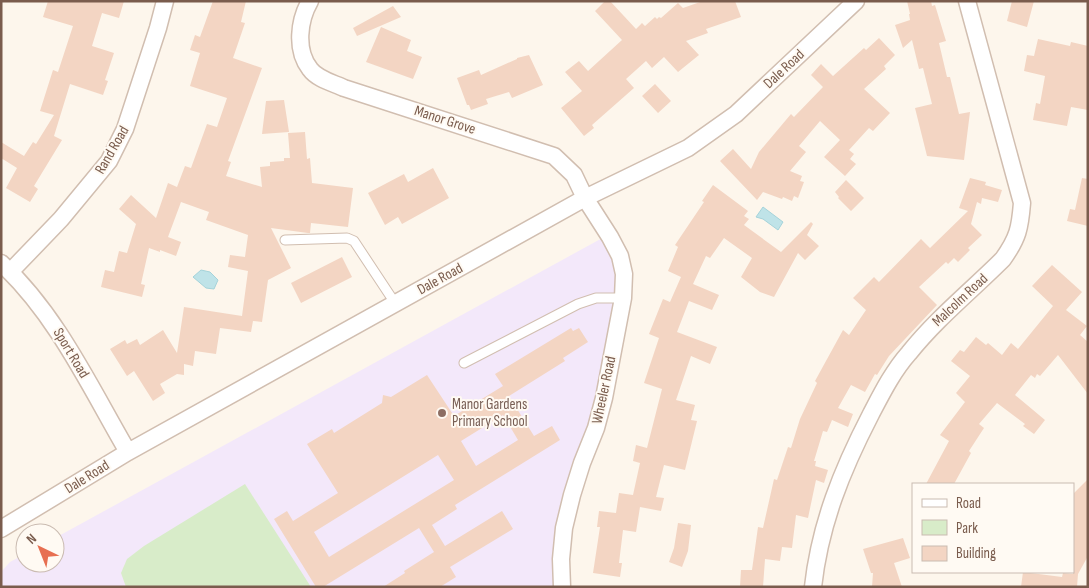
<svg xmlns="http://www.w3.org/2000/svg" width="1089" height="588" font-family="'Sofia Sans Condensed',sans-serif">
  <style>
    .education { fill: #f3e8fa }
    .green { fill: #d8ecc9 }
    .water { fill: #bfe3e8; stroke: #a5d3da }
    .building { fill: #f3d5c3; fill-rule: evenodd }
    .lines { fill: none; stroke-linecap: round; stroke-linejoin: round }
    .service-casing { stroke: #d1beb0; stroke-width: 11 }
    .minor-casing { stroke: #d1beb0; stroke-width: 19 }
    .service { stroke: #fff; stroke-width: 9 }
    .minor { stroke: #fff; stroke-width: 16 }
    .education-dot { fill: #8d6e63; stroke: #fffaf3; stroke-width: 2 }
    .labels { text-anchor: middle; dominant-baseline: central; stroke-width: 4; stroke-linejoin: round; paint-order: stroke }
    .street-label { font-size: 15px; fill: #7a5c4d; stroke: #fffaf3 }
    .education-label { font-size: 15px; fill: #785e54; stroke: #fffaf3; text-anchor: start }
  </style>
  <rect width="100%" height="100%" fill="#fdf6ec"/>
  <path class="education" d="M606 236 626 277 582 463 562 587H1V572L10 562 25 554V563H55V538Z"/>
  <path class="green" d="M245 484 311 587H126L121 573 127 559 144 546Z"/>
  <path class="water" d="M763 207 783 222 778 230 763 219 756 217Z
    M201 270 210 272 218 280 214 289 206 288 193 277Z"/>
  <path class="building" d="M48 1H124L119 18 102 13 92 46 114 53 105 80 108 81 103 95 70 84 54 136 62 140 34 186 38 189 30 202 6 188 17 168 1 158V142L24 156 33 142 36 144 54 115 40 111 53 70 58 72 73 26 43 17Z
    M213 1H246L241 22 245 23 233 58 262 68 228 161 231 162 226 176 262 187 260 167 270 166V162L284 161V158H290L288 133 305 132 307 159 310 158 312 183 353 188 348 227 311 223 310 233H308L271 228 291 268 268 280 262 322 253 321 251 332 220 328 216 354 195 351 193 366 184 364V375L177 374 160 384 165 393 153 401 134 371 127 376 110 349 125 340 127 344 137 339 140 345 163 330 177 353 184 307 242 316 248 271 228 267 230 255 245 257 248 235 206 220 209 212 181 202 168 237 181 242 176 256 160 250V252L149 248 141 284 145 285 142 297 101 287 105 270 114 272 119 251 127 253 136 224 119 209 131 195 156 218 168 183 177 187 185 166 191 168 207 124 217 127 227 98 190 86 200 53 190 50 195 35 200 37Z
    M605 1H610L636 29 642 23 645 26 655 17 657 19 659 17 661 18 678 3 683 8 703 1H735L741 17 706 29 708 33 686 41 699 55 678 72 664 57 652 68 646 61 626 79 634 88 592 125 594 128 584 136 561 108 582 91 565 72 579 61 588 71 622 40 595 11Z
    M907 1H931L932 6 935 5 946 41 939 43 947 77H950L959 114 970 112 964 160 927 156 915 108 932 104 923 68 919 69 912 40 903 48 895 25 910 20 909 14H910Z
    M1012 1H1034L1027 27 1007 21Z
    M393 6 401 17 357 36 353 28Z
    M381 27 411 40 407 51 422 57 413 79 366 62Z
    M879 38 895 55 884 66 886 69 864 89 890 113 873 131 869 128 849 150 854 154 850 159 856 164 845 176 824 157 840 140 820 121 799 146 806 152 790 171 802 176 800 181 804 182 798 198 794 196 792 201 783 197 782 199 763 192 757 200 720 161 733 149 751 169 759 152 791 114 794 117 823 87 811 75 821 64 833 76 864 48 866 50Z
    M1038 39 1070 46 1071 42 1088 46V110L1071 107 1067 126 1033 120 1036 103 1040 104 1045 76 1024 71 1027 55 1034 56Z
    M529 55 543 85 512 98 509 92 486 99 488 104 471 110 469 105H467L457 78 479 70 481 75 517 59V58Z
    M655 84 671 101 658 113 642 96Z
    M284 100 289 132 262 134 266 101Z
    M433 168 449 198 402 224 398 217 385 225 368 193 404 174 408 182Z
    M970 178 986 182 985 185 1002 190 998 202 982 198 981 204 977 202 971 224 982 235 968 248 970 250 958 262 954 258 948 264 946 262 919 287 937 305 889 356 877 375 875 374 865 392 851 385 838 408 853 414 848 427 832 420 827 432 823 431 814 461H816L815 466 828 470 824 483 816 480 808 518 796 515 792 548 782 547 780 561 765 559 763 587H740L741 570H752L758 527 763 528 774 479 777 480 788 447 791 448 800 419 817 383 815 381 843 330 849 335 866 310 853 298 874 277 879 282 921 239 930 248 968 211 959 208Z
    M1082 178 1088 179V226L1067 221 1070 209 1075 210Z
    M846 180 864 198 851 211 838 198 839 197 835 192Z
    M713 185 748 211 744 216 749 219 744 225 781 252 811 222 813 224 807 235 819 246 805 260 798 253 774 297 760 292 741 277 752 258 724 238 710 258 706 256 693 284 719 295 712 310 689 301 677 332 717 347 710 364 691 356 676 400 695 405 691 420 697 421 685 470 664 465 656 497 664 498 661 511 640 507 636 532 623 530 619 563H622L620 577 593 573 600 527H597L599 511 616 513 619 493 633 495 640 463 633 461 636 445 647 448 662 389 644 383 659 338 649 334 663 299 670 302 681 277 668 271 678 247 675 245 704 202 702 201Z
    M342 257 352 277 301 303 291 283Z
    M1052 265 1082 292 1066 310 1087 326 1080 335 1088 342V394L1058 355 1040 376 1037 374 1035 378 1031 375 1015 395 1045 420 1034 434 1023 426 1025 424 997 403 979 424 984 428 969 451 971 453 954 484H926L949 441 940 435 965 402 956 393 970 376 951 361 960 350 964 352 976 337 986 345 988 343 1002 355 1011 343 1018 349 1053 306 1032 286Z
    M571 328 573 331 579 328 588 342 563 358 565 361 509 396 534 436 552 426 560 440 455 505 457 509 432 525 445 546 502 511 513 529 450 567 456 577 440 587H383L405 573 404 571 434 552 419 528 323 587H316L274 519 287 511 293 521 338 493 307 444 332 429 334 433 382 403 383 395 391 397 427 375 454 416 503 386 495 374ZM503 415 518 440 476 466 461 441ZM438 455 454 480 329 557 314 532Z
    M1088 479V556L1078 574 1077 587H1021L1023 572 1062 577 1063 573 1073 574V494Z
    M678 523 691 525 688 551 682 567 669 562 674 548Z
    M903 538 910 558 894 563 902 587H872L873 573H871L863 549Z"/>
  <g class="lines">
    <g class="service-casing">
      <path id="service" d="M285 240 347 238 354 241 395 303
        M464 363 578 304 596 298H623"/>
    </g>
    <g class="minor-casing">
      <path id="minor" d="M310 1C299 20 295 50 310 69 317 79 333 83 344 88L554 156 574 175 585 198 610 237 620 256 624 274 623 298 604 398 596 428 582 463 572 495 564 528 561 559 562 587
        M1 263C57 315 90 387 128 452
        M10 272 61 219 109 161 125 129 158 28 165 1
        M1 529 128 452 585 198 688 148 736 114 856 1
        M813 587C820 524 842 470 871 414 882 393 893 371 909 353 937 318 972 290 1003 259 1018 238 1020 228 1022 203L967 1"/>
    </g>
    <use href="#service" class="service"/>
    <use href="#minor" class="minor"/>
  </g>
  <circle class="education-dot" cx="442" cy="413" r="5"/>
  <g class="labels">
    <g class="street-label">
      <text transform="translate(784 69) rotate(-43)">Dale Road</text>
      <text transform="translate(445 120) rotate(18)">Manor Grove</text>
      <text transform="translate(112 150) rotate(-60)">Rand Road</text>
      <text transform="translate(440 279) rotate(-29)">Dale Road</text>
      <text transform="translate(960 300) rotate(-43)">Malcolm Road</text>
      <text transform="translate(71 353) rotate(59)">Sport Road</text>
      <text transform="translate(604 390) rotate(-78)">Wheeler Road</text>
      <text transform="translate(87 477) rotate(-32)">Dale Road</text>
    </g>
    <g class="education-label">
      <text x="452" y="404">Manor Gardens<tspan x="452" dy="17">Primary School</tspan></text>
    </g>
  </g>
  <rect width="1089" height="588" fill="none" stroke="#7a5c4d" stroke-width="5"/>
  <rect x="912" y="483" width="162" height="90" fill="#fffaf3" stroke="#cabbb1"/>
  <rect x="922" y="499" width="25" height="8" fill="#ffffff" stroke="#cabbb1"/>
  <text x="956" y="508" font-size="15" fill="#7a5c4d">Road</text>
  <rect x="922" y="520" width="25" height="15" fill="#d8ecc9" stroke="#cabbb1"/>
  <text x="956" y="533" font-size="15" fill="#7a5c4d">Park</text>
  <rect x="922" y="546" width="25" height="15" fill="#f3d5c3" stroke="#cabbb1"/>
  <text x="956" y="558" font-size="15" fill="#7a5c4d">Building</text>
  <g transform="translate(40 548) rotate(317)"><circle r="24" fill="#fffaf3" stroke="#cabbb1"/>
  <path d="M0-4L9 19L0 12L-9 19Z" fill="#e76f51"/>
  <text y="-8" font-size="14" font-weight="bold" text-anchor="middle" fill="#7a5c4d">N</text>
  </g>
</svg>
